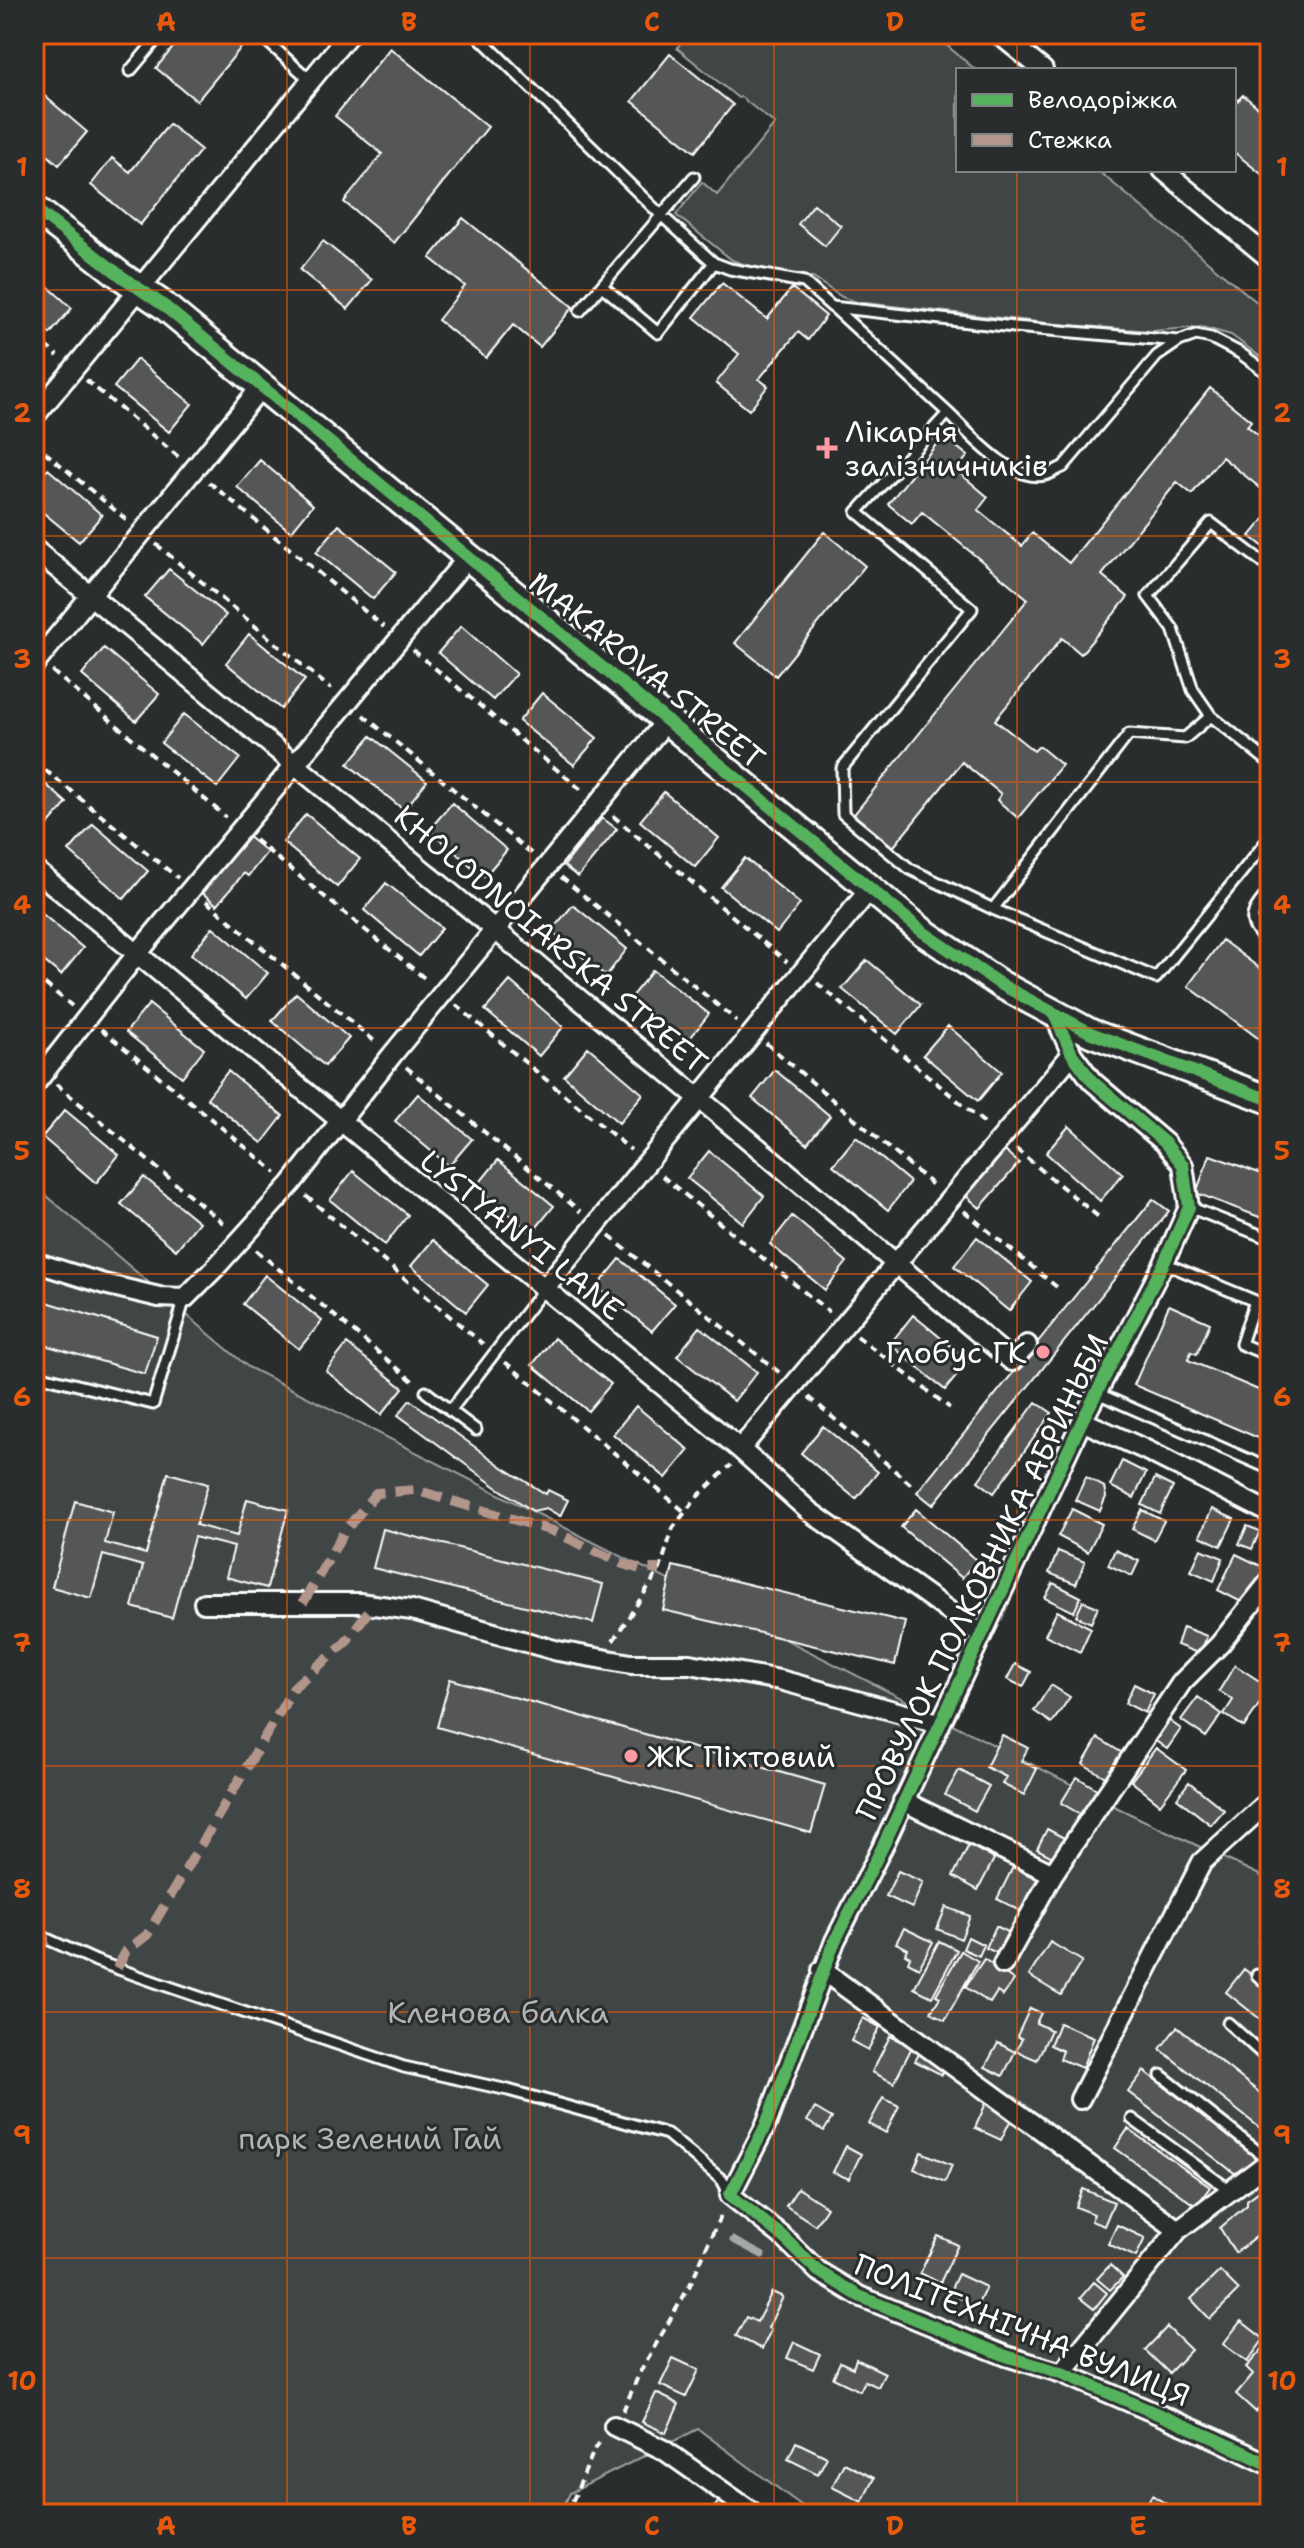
<svg xmlns="http://www.w3.org/2000/svg" width="1304" height="2548" font-family="'Shantell Sans',sans-serif">
  <style>
    .green { fill: #414445; stroke: #a0a2a2; stroke-width: 2 }
    .lines { fill: none; stroke-linecap: round; stroke-linejoin: round }
    .stream { stroke: #a6a7a7; stroke-width: 7 }
    .building { fill: #555758; stroke: #fff; stroke-width: 2 }
    .lane-casing { stroke: #fff; stroke-width: 15 }
    .street-casing { stroke: #fff; stroke-width: 24 }
    .secondary-casing { stroke: #fff; stroke-width: 32 }
    .path { stroke: #fff; stroke-width: 4; stroke-dasharray: 8 6; stroke-linecap: butt }
    .lane { stroke: #2a2d2e; stroke-width: 9 }
    .street { stroke: #2a2d2e; stroke-width: 18 }
    .secondary { stroke: #2a2d2e; stroke-width: 26 }
    .quiet { stroke: #b2968c; stroke-width: 10; stroke-dasharray: 20 10; stroke-linecap: butt }
    .cycleway-casing { stroke: #2a2d2e; stroke-width: 17 }
    .cycleway { stroke: #56b35d; stroke-width: 12 }
    .grid { fill: none; stroke: #e8590c; stroke-width: 2; stroke-opacity: 0.55 }
    .poi-dot { fill: #ff9aa2; stroke: #2a2d2e; stroke-width: 3 }
    .labels { text-anchor: middle; dominant-baseline: central; stroke-width: 6; stroke-linejoin: round; paint-order: stroke }
    .poi-label { font-size: 30px; fill: #fff; stroke: #2a2d2e; text-anchor: start }
    .street-label { font-size: 30px; fill: #fff; stroke: #2a2d2e }
    .park-label { font-size: 30px; fill: #b3b4b5; stroke: #2a2d2e }
    .neatline { fill: none; stroke: #e8590c; stroke-width: 3 }
    .grid-label { font-size: 26px; text-anchor: middle; font-weight: bold; fill: #e8590c }
  </style>
  <rect width="100%" height="100%" fill="#2a2d2e"/>
  <filter id="ink" filterUnits="userSpaceOnUse"><feTurbulence type="fractalNoise" baseFrequency=".0125" numOctaves="2"/><feDisplacementMap in="SourceGraphic" scale="16" xChannelSelector="R" yChannelSelector="G"/><feConvolveMatrix kernelMatrix="1 2 1 2 8 2 1 2 1" color-interpolation-filters="sRGB"/></filter>
  <g filter="url(#ink)">
    <path class="green" d="M688 34H933L976 70H958V170H1097L1270 313V364L1231 335 1202 327 1152 331 1057 324 856 302 842 297 813 278 746 265 732 260 676 215 702 182 717 195 775 124 741 97 738 98 677 48Z
      M34 1185 248 1367 1122 1810 1270 1880V2514H813L698 2429 570 2493 560 2514H34Z"/>
    <g class="lines">
      <path class="stream" d="M733 2240 762 2255"/>
    </g>
    <path class="building" d="M184 34H231L244 44 197 101 156 68Z
      M390 48 488 127 394 243 344 202 382 154 335 116Z
      M670 54 733 105 695 152 632 101Z
      M34 87 87 132 59 165 34 143Z
      M1243 95 1270 117V181L1234 152V105Z
      M169 124 201 150 140 225 91 185 112 158 130 172Z
      M814 204 841 226 825 246 798 224Z
      M463 218 573 307 540 347 513 325 486 358 438 320 465 286 430 258Z
      M323 241 372 280 348 309 300 270Z
      M34 274 72 308 50 334 34 320Z
      M722 283 767 319 792 288 826 316 808 340 798 332 759 379 768 386 749 410 716 383 739 354 694 317Z
      M137 359 192 404 169 432 114 387Z
      M1210 388 1251 421 1247 426 1270 444V496L1222 457 1192 494 1177 482 1102 575 1128 597 1081 654 1062 638 995 720 1034 751 1039 746 1062 765 1018 818 997 800 1001 794 962 762 891 850 851 818 1028 599 922 512 912 524 888 504 943 436 968 456 956 470 988 497 978 510 1022 546 1032 533 1069 563Z
      M260 460 313 505 291 532 237 487Z
      M48 469 102 515 79 542 34 505V485Z
      M1270 512V552L1250 536Z
      M339 525 396 572 373 599 316 552Z
      M824 532 865 566 776 676 735 643Z
      M169 569 226 615 203 644 145 597Z
      M461 626 516 674 493 700 438 653Z
      M249 634 305 680 281 709 226 663Z
      M104 648 159 694 136 721 82 675Z
      M542 693 597 738 574 765 519 721Z
      M184 714 240 758 217 787 161 743Z
      M371 736 427 781 404 810 348 764Z
      M34 774 67 803 43 831 34 824Z
      M664 792 719 838 695 867 640 821Z
      M452 803 507 850 484 877 429 830Z
      M306 814 360 859 337 887 283 842Z
      M602 818 617 829 578 877 564 866Z
      M93 824 148 871 124 899 69 851Z
      M246 835 267 852 248 876 244 873 217 905 200 891Z
      M745 858 800 904 777 933 721 887Z
      M386 883 442 928 419 956 364 910Z
      M573 905 627 949 606 976 551 931Z
      M34 907 83 948 61 975 34 953Z
      M213 927 268 973 246 999 191 954Z
      M1222 940 1270 976V1047L1188 986Z
      M867 960 921 1005 897 1034 842 989Z
      M653 970 709 1014 687 1042 630 998Z
      M510 981 563 1027 539 1056 485 1010Z
      M296 993 349 1038 325 1066 272 1021Z
      M149 1004 204 1049 182 1077 126 1032Z
      M948 1026 1002 1072 978 1101 923 1055Z
      M588 1047 643 1094 619 1123 564 1076Z
      M775 1070 830 1116 807 1144 752 1098Z
      M228 1071 283 1116 262 1143 207 1098Z
      M418 1094 472 1139 449 1166 395 1121Z
      M65 1110 119 1155 96 1183 42 1137Z
      M1069 1126 1123 1174 1100 1201 1046 1153Z
      M856 1137 910 1182 888 1210 833 1165Z
      M709 1151 764 1196 743 1223 687 1178Z
      M1005 1151 1019 1163 980 1208 966 1196Z
      M1210 1155 1270 1177V1221L1196 1193Z
      M498 1160 554 1206 532 1233 476 1187Z
      M353 1171 408 1215 385 1245 330 1200Z
      M144 1177 199 1222 176 1250 121 1204Z
      M1153 1199 1169 1211 933 1505 917 1492Z
      M792 1216 847 1262 825 1290 770 1244Z
      M977 1237 1032 1282 1009 1311 954 1266Z
      M433 1240 488 1285 466 1312 411 1266Z
      M620 1259 675 1304 652 1331 597 1287Z
      M265 1275 322 1321 299 1349 243 1304Z
      M34 1298 157 1336 145 1374 34 1342Z
      M1169 1305 1210 1323 1197 1354 1191 1352 1188 1360 1270 1395V1443L1134 1385Z
      M913 1315 969 1361 945 1390 890 1344Z
      M700 1327 757 1372 734 1401 677 1356Z
      M554 1338 611 1384 588 1411 532 1365Z
      M347 1344 403 1388 381 1415 326 1371Z
      M410 1400 504 1468 546 1494 548 1490 568 1500 560 1516 546 1508 533 1511 495 1486 398 1415Z
      M1036 1402 1052 1413 994 1493 978 1481Z
      M636 1406 689 1450 666 1478 613 1434Z
      M823 1426 878 1472 856 1499 801 1453Z
      M1122 1461 1146 1473 1134 1498 1110 1486Z
      M168 1473 208 1484 196 1525 237 1536 247 1499 288 1510 267 1588 226 1577 234 1547 194 1537 172 1618 132 1607 143 1566 103 1555 91 1598 52 1587 75 1501 113 1512 105 1543 146 1554Z
      M1086 1477 1104 1487 1106 1497 1100 1511 1075 1500Z
      M1155 1478 1173 1487 1160 1514 1142 1505Z
      M916 1509 976 1560 962 1578 901 1527Z
      M1072 1509 1102 1524 1088 1552 1058 1536Z
      M1212 1509 1234 1519 1221 1546 1200 1536Z
      M1142 1510 1164 1521 1154 1540 1132 1529Z
      M1247 1526 1260 1531 1252 1549 1239 1544Z
      M383 1529 603 1584 593 1623 373 1568Z
      M1201 1549 1223 1558 1214 1581 1191 1571Z
      M1115 1550 1139 1561 1132 1576 1108 1565Z
      M1058 1551 1085 1562 1076 1584 1049 1573Z
      M1236 1554 1265 1568 1247 1605 1218 1590Z
      M673 1566 905 1622 895 1665 663 1610Z
      M1053 1583 1081 1597 1074 1612 1045 1598Z
      M1083 1601 1098 1607 1091 1623 1076 1616Z
      M1057 1611 1091 1628 1080 1652 1045 1635Z
      M1183 1627 1207 1636 1200 1654 1177 1645Z
      M1015 1664 1031 1672 1023 1687 1007 1679Z
      M1235 1665 1270 1688 1244 1727 1224 1714 1233 1700 1219 1691Z
      M450 1679 825 1785 811 1833 437 1727Z
      M1134 1684 1154 1694 1145 1713 1125 1703Z
      M1051 1685 1070 1697 1052 1723 1034 1711Z
      M1198 1697 1222 1714 1206 1737 1181 1720Z
      M1167 1719 1181 1729 1167 1749 1153 1739Z
      M1002 1735 1028 1748 1021 1761 1037 1769 1024 1795 1002 1784 1006 1777 986 1767Z
      M1098 1738 1124 1754 1109 1779 1083 1764Z
      M1156 1748 1186 1770 1160 1804 1131 1781Z
      M959 1770 989 1786 975 1811 945 1795Z
      M1077 1777 1100 1791 1085 1817 1061 1803Z
      M1189 1782 1224 1810 1211 1825 1177 1798Z
      M1047 1829 1068 1840 1058 1860 1037 1849Z
      M969 1845 994 1859 978 1890 953 1876Z
      M1013 1867 1037 1879 1021 1911 997 1899Z
      M898 1871 923 1882 912 1908 886 1896Z
      M946 1907 970 1916 961 1939 937 1929Z
      M996 1926 1008 1932 997 1953 986 1948Z
      M1270 1927V1950L1258 1941Z
      M904 1928 933 1942 919 1968 908 1962 910 1957 905 1954 908 1949 896 1943Z
      M968 1937 984 1945 979 1956 963 1949Z
      M939 1941 957 1950 932 1997 914 1988Z
      M1050 1942 1082 1961 1061 1995 1029 1976Z
      M961 1951 978 1961 945 2020 931 2012 940 1997 936 1995Z
      M984 1959 1014 1980 1003 1996 997 1992 990 2003 965 1987Z
      M1244 1969 1270 1989V2027L1226 1992Z
      M1030 2008 1041 2013 1036 2023 1051 2030 1037 2060 1016 2051 1022 2039 1017 2036Z
      M863 2018 880 2027 868 2050 851 2041Z
      M1059 2023 1094 2037 1082 2068 1060 2059 1063 2051 1050 2045Z
      M1177 2027 1270 2101V2136L1160 2049Z
      M890 2036 912 2047 894 2083 872 2072Z
      M998 2043 1015 2052 1003 2076 985 2067Z
      M923 2047 949 2062 942 2075 915 2061Z
      M1144 2071 1257 2157 1241 2178 1128 2092Z
      M883 2098 899 2106 886 2133 869 2124Z
      M986 2103 1013 2115 1001 2140 975 2128Z
      M815 2108 832 2118 824 2131 807 2121Z
      M1128 2129 1210 2187 1196 2206 1115 2148Z
      M846 2146 861 2154 849 2179 833 2172Z
      M921 2152 952 2165 945 2182 914 2169Z
      M1270 2183V2221L1265 2230 1235 2253 1220 2228 1247 2205V2200Z
      M798 2188 827 2207 815 2225 786 2206Z
      M1083 2189 1114 2202 1104 2226 1091 2221 1094 2214 1076 2207Z
      M1117 2225 1145 2238 1136 2257 1108 2244Z
      M938 2236 958 2245 940 2283 920 2273Z
      M1110 2265 1123 2277 1110 2290 1097 2279Z
      M1220 2271 1239 2290 1210 2319 1191 2299Z
      M958 2274 986 2287 977 2306 949 2293Z
      M1094 2282 1107 2293 1094 2309 1080 2298Z
      M772 2292 783 2297 768 2328 771 2330 762 2349 736 2336 746 2317 757 2322Z
      M1241 2321 1264 2339 1247 2362 1223 2344Z
      M1167 2327 1191 2350 1169 2373 1145 2350Z
      M794 2342 820 2354 813 2369 787 2358Z
      M1269 2342 1270 2396 1256 2412 1236 2394 1253 2374 1246 2367Z
      M673 2358 699 2370 686 2397 660 2385Z
      M856 2359 885 2373 878 2387 865 2381 860 2391 833 2378 840 2362 853 2368Z
      M656 2393 679 2404 666 2433 642 2422Z
      M796 2442 827 2457 818 2474 788 2459Z
      M844 2463 874 2478 862 2502 832 2487Z
      M1152 2495 1176 2510 1174 2514H1141Z
      M720 2500 738 2514H709Z"/>
    <g class="lines">
      <g class="lane-casing">
        <path id="lane" d="M259 34 311 81
          M476 34 661 215 714 263 730 269 804 282 832 307 1014 327 1179 341
          M130 71 161 34
          M602 286 658 333 714 263
          M833 307 948 413
          M580 311 694 177
          M1270 375 1240 353 1211 338 1196 335 1179 341 1157 356 1063 467C1057 469 1051 474 1045 475 1012 483 970 434 948 413L857 512 972 609 842 768 843 814 910 869 993 909 1156 978 1270 837
          M1270 568 1211 523 1148 596 1173 629 1193 690 1211 716 1270 763
          M1270 890C1250 914 1244 922 1270 944
          M993 909 1129 734 1185 738 1211 716
          M1189 1207 1270 1239
          M1164 1263 1255 1301 1241 1344 1270 1356
          M34 1374 153 1404 185 1298
          M426 1392 476 1430
          M1097 1393 1270 1469
          M450 1411 543 1290
          M34 1933 96 1961 158 1983 404 2067 508 2090 667 2134 722 2180 730 2195
          M1257 1975 1270 1986
          M1228 2023 1270 2061
          M1161 2075 1270 2161
          M1132 2119 1231 2191"/>
      </g>
      <g class="street-casing">
        <path id="street" d="M999 34 1043 70
          M1163 170 1270 259
          M34 417 349 34
          M34 549 700 1099 1012 1361 1027 1345
          M34 665 261 387
          M34 869 740 1449 809 1511 981 1634
          M1054 1014 1072 1054 1092 1081 1165 1143 1183 1165 1189 1207 1164 1263 1082 1421 885 1842 835 1941 765 2127 730 2195 781 2235 818 2271 859 2296 1006 2356 1062 2373 1216 2439 1270 2465
          M34 1085 137 954 468 557
          M34 1262 104 1284 159 1297 185 1298 215 1268 291 1184 392 1055 667 720
          M543 1290 870 889
          M1082 1421 1144 1449 1270 1513
          M740 1449 1072 1054
          M204 1603H359L412 1610 558 1651 631 1664H690L780 1680 938 1723
          M903 1801 1053 1874
          M1003 1964 1053 1874 1182 1682 1220 1644 1270 1581
          M822 1970 1178 2230
          M1080 2099 1202 1862 1270 1800
          M1062 2373 1178 2230 1270 2161
          M614 2426 664 2450 755 2514"/>
      </g>
      <g class="secondary-casing">
        <path id="secondary" d="M34 208 121 276 163 305 923 932 1000 984 1091 1033 1270 1100"/>
      </g>
      <path class="path" d="M34 337 58 356
        M86 380 181 459
        M34 443 128 521
        M209 482 384 627
        M156 544 331 689
        M413 650 585 793
        M52 671 226 817
        M363 715 532 854
        M34 761 178 878
        M613 816 787 962
        M255 840 428 981
        M561 877 737 1021
        M206 901 378 1044
        M34 975 72 1006
        M817 983 988 1126
        M456 1005 631 1150
        M101 1029 277 1173
        M766 1043 936 1188
        M406 1067 581 1212
        M56 1084 228 1227
        M1016 1149 1101 1219
        M662 1176 829 1312
        M306 1196 483 1344
        M964 1211 1058 1288
        M609 1236 780 1373
        M256 1250 415 1383
        M857 1336 950 1408
        M505 1362 685 1512
        M809 1397 915 1488
        M613 1641 660 1569 673 1528 696 1498 731 1465
        M623 2411 640 2372 690 2285 722 2212
        M567 2514 595 2448 601 2441"/>
      <use href="#lane" class="lane"/>
      <use href="#street" class="street"/>
      <use href="#secondary" class="secondary"/>
      <path class="quiet" d="M303 1603 344 1532 376 1493 415 1490 553 1531 623 1564 640 1569H660
        M34 1941 49 1940
        M117 1968 126 1951 147 1935 295 1686 345 1643 373 1605"/>
      <g class="cycleway-casing">
        <path id="cycleway" d="M34 208 121 276 163 305 923 932 1000 984 1091 1033 1270 1100
          M1054 1014 1072 1054 1092 1081 1165 1143 1183 1165 1189 1207 1164 1263 1082 1421 885 1842 835 1941 765 2127 730 2195 781 2235 818 2271 859 2296 1006 2356 1062 2373 1216 2439 1270 2465"/>
      </g>
      <use href="#cycleway" class="cycleway"/>
    </g>
  </g>
  <path class="grid" d="M287 34V2514M530 34V2514M774 34V2514M1017 34V70M1017 170V2514M34 290H1270M34 536H1270M34 782H1270M34 1028H1270M34 1274H1270M34 1520H1270M34 1766H1270M34 2012H1270M34 2258H1270"/>
  <g class="poi-dot">
    <path d="M823 436h8v8h8v8h-8v8h-8v-8h-8v-8h8z"/>
    <circle cx="1043" cy="1352" r="8"/>
    <circle cx="631" cy="1756" r="8"/>
  </g>
  <g class="labels">
    <g class="poi-label">
      <text x="845" y="431">Лікарня<tspan x="845" dy="34">залізничників</tspan></text>
      <text x="1027" y="1352" text-anchor="end">Глобус ГК</text>
      <text x="647" y="1756">ЖК Піхтовий</text>
    </g>
    <g class="street-label">
      <text transform="translate(647 670) rotate(39)">MAKAROVA STREET</text>
      <text transform="translate(551 939) rotate(40)">KHOLODNOIARSKA STREET</text>
      <text transform="translate(522 1235) rotate(39)">LYSTYANYI LANE</text>
      <text transform="translate(982 1577) rotate(-64)">ПРОВУЛОК ПОЛКОВНИКА АБРИНЬБИ</text>
      <text transform="translate(1022 2330) rotate(22)">ПОЛІТЕХНІЧНА ВУЛИЦЯ</text>
    </g>
    <g class="park-label">
      <text x="498" y="2012">Кленова балка</text>
      <text x="370" y="2138">парк Зелений Гай</text>
    </g>
  </g>
  <rect width="1304" height="2548" fill="none" stroke="#2a2d2e" stroke-width="88"/>
  <rect x="956" y="68" width="280" height="104" fill="#2a2d2e" stroke="#7f8182" stroke-width="2"/>
  <rect x="972" y="94" width="40" height="12" fill="#56b35d" stroke="#7f8182" stroke-width="2"/>
  <text x="1028" y="108" font-size="24" fill="#ffffff">Велодоріжка</text>
  <rect x="972" y="134" width="40" height="12" fill="#b2968c" stroke="#7f8182" stroke-width="2"/>
  <text x="1028" y="148" font-size="24" fill="#ffffff">Стежка</text>
  <rect x="44" y="44" width="1216" height="2460" class="neatline"/>
  <g class="grid-label">
    <text x="166" y="31">A</text>
    <text x="409" y="31">B</text>
    <text x="652" y="31">C</text>
    <text x="895" y="31">D</text>
    <text x="1138" y="31">E</text>
    <text x="22" y="176">1</text>
    <text x="1282" y="176">1</text>
    <text x="22" y="422">2</text>
    <text x="1282" y="422">2</text>
    <text x="22" y="668">3</text>
    <text x="1282" y="668">3</text>
    <text x="22" y="914">4</text>
    <text x="1282" y="914">4</text>
    <text x="22" y="1160">5</text>
    <text x="1282" y="1160">5</text>
    <text x="22" y="1406">6</text>
    <text x="1282" y="1406">6</text>
    <text x="22" y="1652">7</text>
    <text x="1282" y="1652">7</text>
    <text x="22" y="1898">8</text>
    <text x="1282" y="1898">8</text>
    <text x="22" y="2144">9</text>
    <text x="1282" y="2144">9</text>
    <text x="22" y="2390">10</text>
    <text x="1282" y="2390">10</text>
    <text x="166" y="2535">A</text>
    <text x="409" y="2535">B</text>
    <text x="652" y="2535">C</text>
    <text x="895" y="2535">D</text>
    <text x="1138" y="2535">E</text>
  </g>
</svg>
